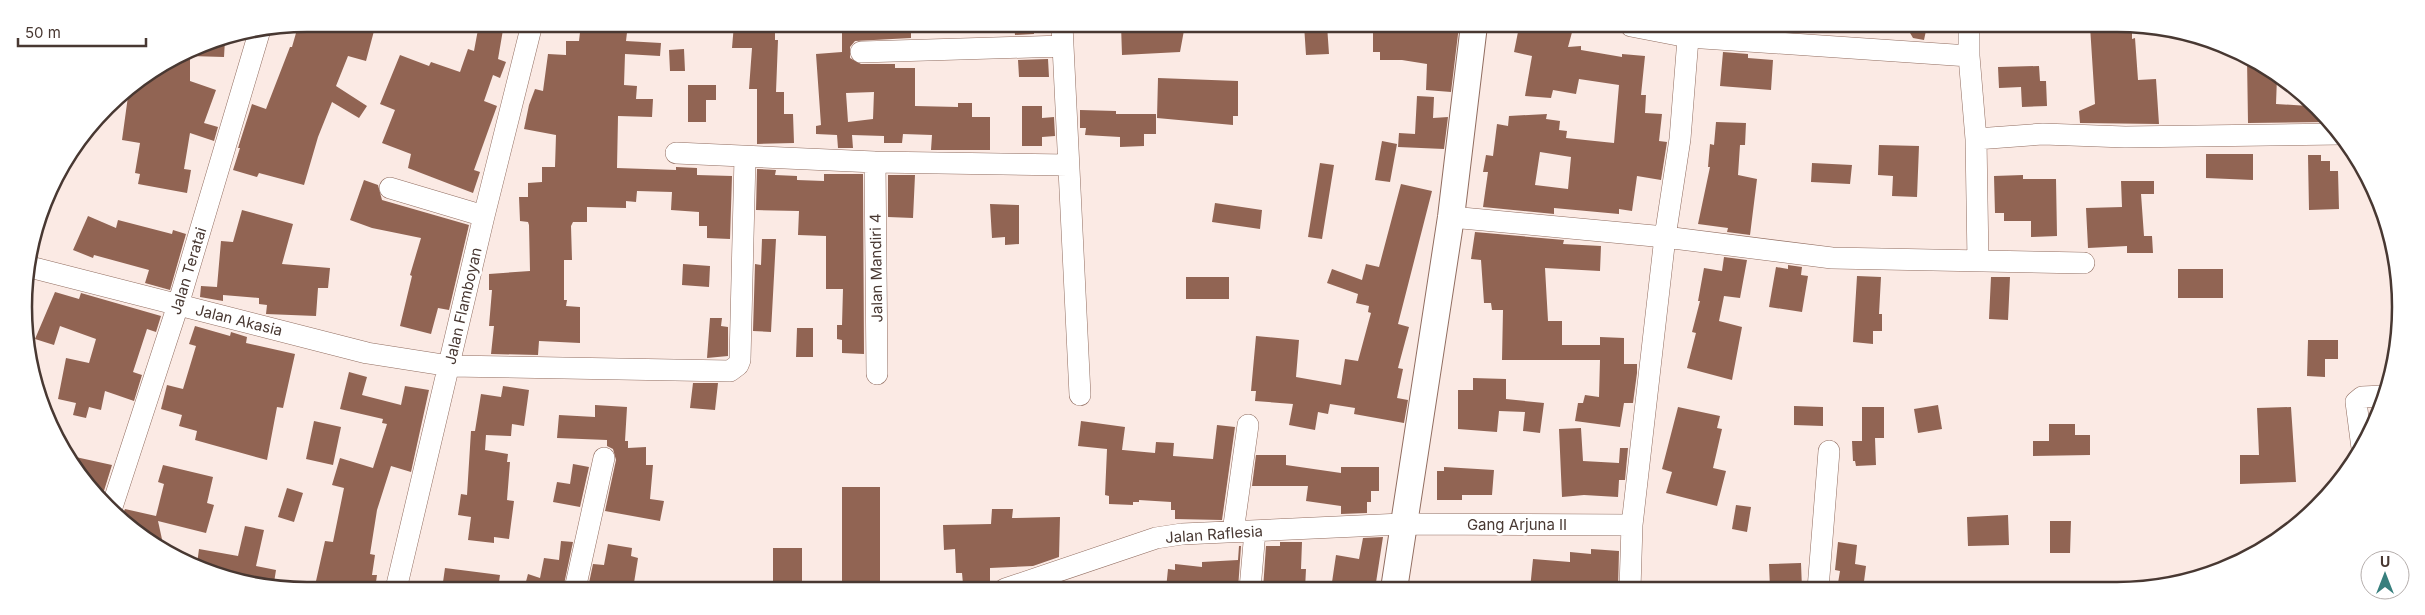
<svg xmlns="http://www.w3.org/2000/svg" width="2425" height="615" font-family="Inter,sans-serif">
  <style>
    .building { fill: #916453; fill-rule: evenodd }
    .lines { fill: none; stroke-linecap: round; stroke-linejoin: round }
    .minor-casing { stroke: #916d60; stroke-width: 22 }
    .major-casing { stroke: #916d60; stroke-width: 28 }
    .minor { stroke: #fff; stroke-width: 21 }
    .major { stroke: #fff; stroke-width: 26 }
    .labels { text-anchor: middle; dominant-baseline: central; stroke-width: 5; stroke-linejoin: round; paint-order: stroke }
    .street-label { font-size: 15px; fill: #483832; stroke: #fff }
    .rim { fill: none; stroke: #483832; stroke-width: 2.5 }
  </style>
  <rect width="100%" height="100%" fill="#fbeae4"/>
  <path class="building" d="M308 24H347L374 31 366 61 348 56 336 86 367 106 359 118 332 102 318 137 304 185 259 173 257 177 233 170 240 148H238L252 104 266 109 290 47H292L298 26Z
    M479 24H504L498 59 506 62 500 78 493 75 484 101 497 106 474 170 480 172 473 193 408 168 411 154 382 143 395 110 380 104 400 55 429 66 431 62 460 72 468 49 474 51Z
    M581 24H628L626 41 661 43 660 56 625 54 624 85 637 86 636 99H653L652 117 618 116 617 168 676 170V167L697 168V175L732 176 730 239 707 238V226H699V212L671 210 672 192 637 191 636 202 626 201V208L587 207V222H573L571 226 572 260H564V300H567L566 306 580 307V343L539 341 538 355 491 354 494 326H489L492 290H489V274L530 271 529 225 528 222 520 221 519 197H528V183L542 182V167H555L556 135 524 129 529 105 535 89 543 91 548 54 566 55V41H579Z
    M734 24H775V40H778L776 92H784V114H793L794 143 757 144V89H749L752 48H732Z
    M842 24 911 25V38L855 41 850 47V58L861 64H895V68H915V106L958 107V103H972V117H990V150H931L932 135 903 134 902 143H884V136L852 135 853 148H838L837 135 816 134V126L821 125 816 54 842 52ZM874 92 873 119 848 122 846 93Z
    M1014 25H1034V34L1015 35Z
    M1121 25H1185L1180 52 1122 55Z
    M1304 25H1327L1329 54 1306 55Z
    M1373 25 1459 26 1451 92 1426 90 1427 64 1402 60H1380V52H1373Z
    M1546 25H1574L1568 47 1581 46V50L1622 57V54L1645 56 1641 95H1646L1645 113 1662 114 1659 141 1667 142 1661 180 1637 176 1632 211 1619 209V214L1554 208V214L1483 207 1488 172H1483L1486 155 1493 156 1497 124 1508 126 1509 116 1547 114 1546 119 1560 121 1559 130 1567 131 1566 138 1614 143 1619 85 1579 79 1576 94 1553 90 1551 98 1525 96 1532 56 1514 52 1519 27 1544 32ZM1540 152 1571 157 1568 189 1535 185Z
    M1906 26H1927L1924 40 1913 38Z
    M2090 26H2132V39L2135 38 2138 80 2156 79 2159 124 2080 123 2079 111 2095 104Z
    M225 40 224 57 190 56V81L216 90 204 123 218 127 214 141 190 133 184 169 191 170 187 193 138 184 140 174 135 173 140 143 122 140 129 89 199 45Z
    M684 49 685 71H670L669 50Z
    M1723 52 1748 54V58L1773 60 1771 90 1720 86Z
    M2247 58 2260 62 2277 77 2276 104 2309 106 2328 122 2248 123Z
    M1048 59 1049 77H1019L1018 60Z
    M2039 66 2040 81H2046L2047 106 2022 107 2021 87 1999 88 1998 67Z
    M1158 78 1238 81V116H1233V125L1157 118Z
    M688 85H716V100H706V122H688Z
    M1417 96 1434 97 1433 118 1448 117 1444 149 1398 147 1399 133 1415 134Z
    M1022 106H1042V118L1054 117 1055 136 1042 137V146H1022Z
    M1080 110 1116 111V114H1156V134H1144V146L1120 147V137L1085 135 1086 128H1080Z
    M1716 122 1746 123 1745 145H1740L1738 175 1757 179 1750 235 1727 232 1728 228 1698 224 1710 167H1708L1710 144 1714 145Z
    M1382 141 1397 144 1390 182 1375 180Z
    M1879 145 1919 146 1917 197 1892 196 1893 176 1878 175Z
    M2206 154H2253V180L2206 178Z
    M2308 155H2321V161H2330V171H2338L2339 209 2309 210Z
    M1320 163 1334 165 1322 239 1308 237Z
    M1812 163 1852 165 1850 184 1811 182Z
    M757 169 776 170 775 175 797 176V180L824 181V174H863L864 354 842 353V340L837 339V325H842L843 289H826V236L798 235 799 211 756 210Z
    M888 175H915L913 218 888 217Z
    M2023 175V179H2056L2057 236 2031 237V221H2004V213H1995L1994 176Z
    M364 180 378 185 382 200 469 225 449 310 438 308 431 334 400 326 412 276 410 275 421 238 372 228 350 220Z
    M2121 181H2154V194H2141L2144 236H2152L2153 253H2127V246L2088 248 2086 208 2122 207Z
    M1401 184 1432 191 1398 324 1409 327 1398 368 1403 369 1397 398 1408 400 1404 423 1354 414 1355 408 1330 404 1328 414 1318 412 1315 430 1289 425 1293 404 1255 401 1256 391H1251L1256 336 1299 340 1296 377 1341 385 1345 359 1358 361 1371 313 1368 312 1369 306 1356 303 1358 294 1327 283 1332 269 1362 280 1366 264 1379 267Z
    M1215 203 1262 210 1260 229 1212 222Z
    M990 204 1019 205V244L1005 245V237L992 238Z
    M242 210 293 224 282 264 330 268 328 288H318L316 316 266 314 267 305 259 304V298L223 295V301L200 297 201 286 217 287 221 241 233 242Z
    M88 216 116 228 118 220 172 234 173 230 186 234 170 290 145 283 149 270 94 255 93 258 73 250Z
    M1475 232 1564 240 1563 244 1601 246 1600 271 1545 268 1548 321H1562V345H1600V337L1624 338V364H1637V373L1633 403H1624L1620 427 1575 421 1578 403H1583L1585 395 1599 397 1600 360H1502L1503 310H1492L1491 303H1484L1481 260 1471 259Z
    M762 239H776L771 332 753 331 755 264 761 265Z
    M1724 257 1747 260 1740 298 1724 296 1719 321 1742 327 1732 380 1687 368 1696 333 1692 332 1700 301H1698L1704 268 1722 271Z
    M683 264 710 266 709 287 682 285Z
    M1788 265 1802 267 1801 275 1808 276 1802 312 1769 307 1776 267 1788 269Z
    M2178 269H2223V298H2178Z
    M1857 276 1881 277 1879 314H1882V331H1873V344L1853 342Z
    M1186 277H1229V299H1186Z
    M1991 277H2010L2008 320 1989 319Z
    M55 292 79 299 81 293 161 316 156 332 147 329 133 372 142 375 134 401 105 391 101 410 89 407 86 418 73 415 76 403 58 399 66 358 89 363 96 339 60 326 54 345 35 339Z
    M710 318H722L721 326 728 327V356L707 358Z
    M195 326 230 336 231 332 247 337 246 343 295 354 283 408 277 407 267 460 195 440 197 431 179 426 182 415 161 409 167 385 183 389 196 346 189 344Z
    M797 328H813V357H796Z
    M2308 340H2338V359H2325V377L2307 376Z
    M349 372 367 377 362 395 401 405 405 386 429 390 411 472 391 466 377 510 370 554 375 555 372 575H377L375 589H324L325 582 316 581 325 541 333 542 344 488 332 485 340 458 373 468 387 424 382 423 383 419 340 409Z
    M1473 378 1506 379V399L1544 403 1540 433 1523 431 1525 412 1499 411 1497 432 1458 429V390H1473Z
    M693 383H718L715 410 690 408Z
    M503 386 529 390 524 426 512 424 511 436 486 435 485 450 508 454 507 462H510L507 500 514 501 509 539 494 537V543L468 540 471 517 458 515 461 494 467 495 471 431H475L481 394 501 397Z
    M595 405 627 407 625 441H628V448L646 447V465H653L650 499 664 501 660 521 605 511 616 460 613 449 607 446V440L557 438 559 415 595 417Z
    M1938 405 1942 429 1918 433 1914 409Z
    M1794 406 1823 407V426L1794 425Z
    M1678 407 1720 416 1717 428 1722 429 1713 468 1726 471 1717 506 1666 493 1672 472 1662 469Z
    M1862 407H1884V438H1875L1876 465 1856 466 1855 461H1853L1852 441H1862Z
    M2291 407 2296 482 2240 484V455H2259L2257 408Z
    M314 421 341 427 333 465 306 459Z
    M1081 421 1125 427 1122 450H1123L1155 453 1156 442 1174 443 1173 456 1213 459 1217 425 1235 427 1222 520 1175 519V510H1171V502L1139 500V502H1133V505L1109 504V496L1105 495 1107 449 1078 446Z
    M2049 424H2075V435H2090V455L2033 456V441H2049Z
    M1581 428 1583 461 1619 463 1620 448H1628L1625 480H1619L1618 497 1584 495 1562 497 1559 429Z
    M1256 455H1286V465L1341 473V467H1379V491H1371V502H1367V513L1341 514V506L1306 501 1308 486H1252Z
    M71 456 112 465 103 494 95 491 83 480Z
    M573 464 589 467 580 507 553 502 557 482 570 484Z
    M163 465 213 477 207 503 214 505 206 533 158 521 165 553 122 515 125 509 156 516 164 484 158 482Z
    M1444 467 1494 470 1492 495H1462V500H1437V471H1444Z
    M842 487H880V589H842Z
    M287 488 303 493 294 522 278 517Z
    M1736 505 1751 507 1747 532 1732 529Z
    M992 509H1013L1012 518 1060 517 1059 557 1033 566 990 568V583L963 584 962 573H956L955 549 944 550 943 525 991 524Z
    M2008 515 2009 545 1968 546 1967 517Z
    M2050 521H2071L2070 553H2050Z
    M245 526 264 530 256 566 276 570 273 589 197 564 199 549 238 556Z
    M1383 537 1375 589H1331L1336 555 1359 559 1363 538Z
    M561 541 573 542 563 589H524L528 574 540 578 544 558 559 560Z
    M1280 542H1302L1301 569H1306L1305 589H1263L1266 546H1280Z
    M1838 542 1857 545 1855 564 1866 566 1863 589H1837L1840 571 1835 570Z
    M608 544 632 548 631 556 638 558 633 589 589 583 593 564 604 565Z
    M1239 546H1241L1238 589H1166L1168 569 1175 570V564L1202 567V562L1238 560Z
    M773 548H802V589H773Z
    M1591 549 1619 551 1618 589 1584 587V589H1530L1533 559 1570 562V552L1591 554Z
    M1801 563 1802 589 1770 588 1769 564Z
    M445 568 500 575 498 589H442Z"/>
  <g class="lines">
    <g class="minor-casing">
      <path id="minor" d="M1062 25 1080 395
        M1631 26 1688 37 1969 56
        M1969 26V56L1976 139 1978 261
        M861 52 1063 46
        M1976 139 2043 134 2125 137 2341 134
        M676 153 875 162 1068 165
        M875 162 877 374
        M390 188 484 216
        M1451 217 1665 237 1832 258 2084 263
        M30 267 367 353 450 366 730 371 738 365 740 360 745 157
        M2362 448 2356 402 2362 397 2383 396
        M112 507 178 305 259 33
        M1233 532 1248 425
        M396 589 484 216 532 24
        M575 589 604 458
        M1005 589 1156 538 1182 534 1402 524 1632 525
        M1250 589 1255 531
        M1630 589 1632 525 1665 237 1680 139 1689 26
        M1818 589 1829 451"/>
    </g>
    <g class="major-casing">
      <path id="major" d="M1394 589 1451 217 1474 25"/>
    </g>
    <use href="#minor" class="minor"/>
    <use href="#major" class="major"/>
  </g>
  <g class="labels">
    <g class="street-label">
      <text transform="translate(876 268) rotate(-91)">Jalan Mandiri 4</text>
      <text transform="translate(188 271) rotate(-73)">Jalan Teratai</text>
      <text transform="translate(463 306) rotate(-77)">Jalan Flamboyan</text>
      <text transform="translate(239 320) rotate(14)">Jalan Akasia</text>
      <text x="1517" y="524">Gang Arjuna II</text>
      <text transform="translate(1214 534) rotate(-4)">Jalan Raflesia</text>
    </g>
  </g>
  <path d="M0 0H2425V615H0ZM307 32H2117A275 275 0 0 1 2392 307V307A275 275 0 0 1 2117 582H307A275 275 0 0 1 32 307V307A275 275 0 0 1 307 32Z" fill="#fff" fill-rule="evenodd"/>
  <path class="rim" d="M307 32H2117A275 275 0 0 1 2392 307V307A275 275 0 0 1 2117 582H307A275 275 0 0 1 32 307V307A275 275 0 0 1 307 32Z"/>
  <g transform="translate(2385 575)"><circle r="24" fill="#ffffff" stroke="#b6afad"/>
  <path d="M0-4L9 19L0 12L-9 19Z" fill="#377f7d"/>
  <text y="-8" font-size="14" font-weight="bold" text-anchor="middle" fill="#483832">U</text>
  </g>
  <path d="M18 38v8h128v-8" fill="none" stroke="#483832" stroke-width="2.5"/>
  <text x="25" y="38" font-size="15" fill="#483832" stroke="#ffffff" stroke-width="4" paint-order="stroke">50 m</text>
</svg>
